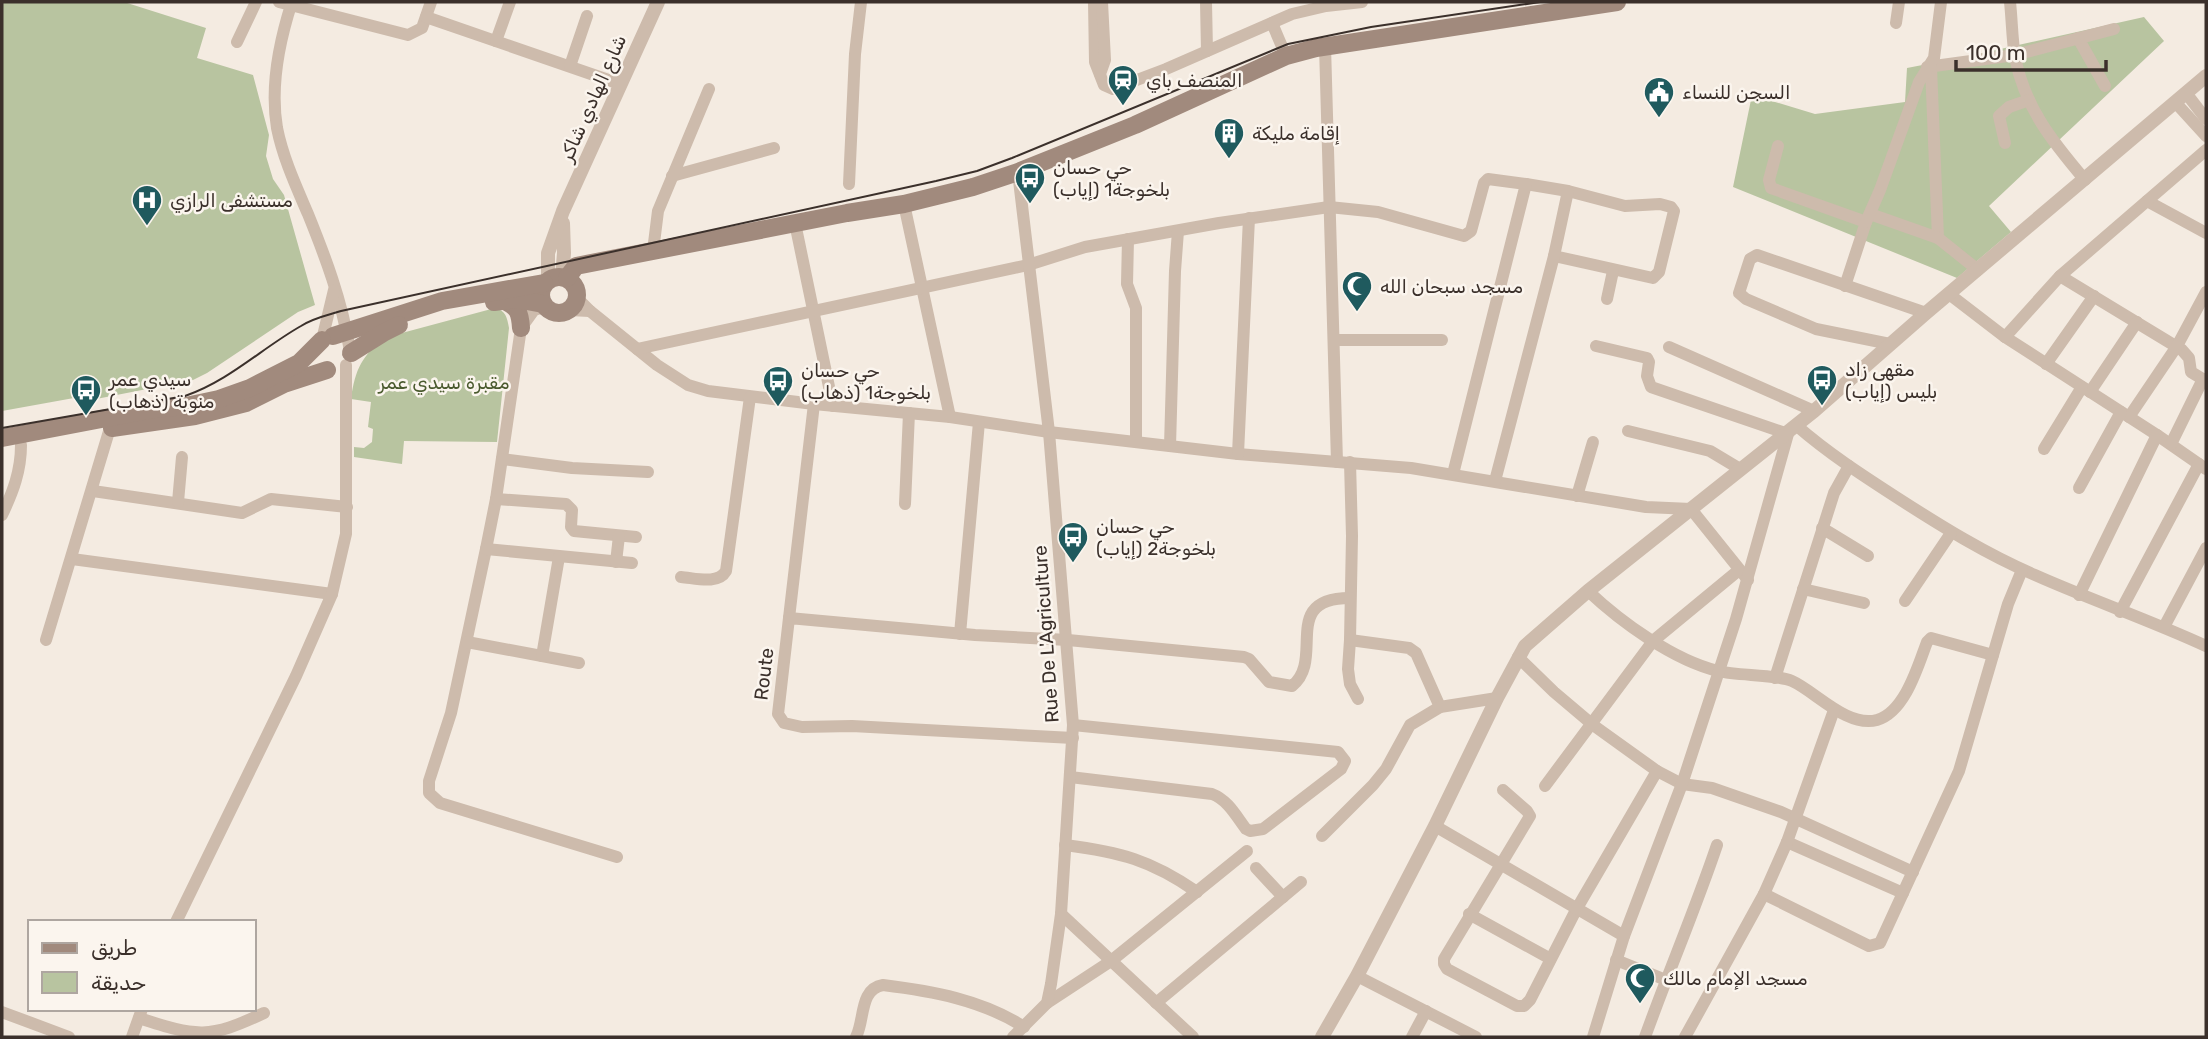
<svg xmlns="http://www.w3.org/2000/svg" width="2208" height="1039" font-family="Rubik,'Noto Sans Arabic',sans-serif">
<rect width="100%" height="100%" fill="#f4ebe1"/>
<g fill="#b8c4a0">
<path d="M2,2h122l82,26 -9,30 56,17 16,60 -3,21 7,23 11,16 31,110 -17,7 -91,61 -14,7 -107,21 -1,-5 -83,15z"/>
<path d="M2144,17l20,24 -175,165 22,26 -54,46 -224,-91 19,-92 63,19 90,-12 2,-34 62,-12z"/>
<path d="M495,308c11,3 12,9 14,20l-12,114 -93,-1 -2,23 -48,-7v-10l10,1 8,-6 1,-13 -5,-2 3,-25 -20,-3c4,-29 11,-45 36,-62z"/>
</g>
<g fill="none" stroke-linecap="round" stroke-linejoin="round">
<g stroke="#cdbbac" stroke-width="12">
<path d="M279,2l129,33 14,-7 9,-26"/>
<path d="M292,2c-13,40 -22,84 -15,126 6,30 19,58 31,86 17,42 34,87 41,132"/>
<path d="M1094,2l1,60 9,23 9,4 53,-20 126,-55 34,-8 36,-4"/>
<path d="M1206,2l1,49"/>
<path d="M2010,2c2,18 2,37 5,55 10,51 37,84 70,123"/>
<path d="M426,17l194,67"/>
<path d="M1272,23l14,33"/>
<path d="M1896,23l3,-21"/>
<path d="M2078,38l27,48"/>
<path d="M496,41l14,-39"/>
<path d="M237,42l19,-40"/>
<path d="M1325,46l12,416"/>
<path d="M570,66l17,-50"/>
<path d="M1927,67l88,-12 99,-26"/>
<path d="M1931,67l7,171"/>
<path d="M1100,74l5,-14 -3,-58"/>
<path d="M2186,93l20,26"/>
<path d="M2175,102l31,34"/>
<path d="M2005,143l-6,-27 10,-9 20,-7"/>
<path d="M1778,146l-9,34 2,8 95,34 -21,64"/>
<path d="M672,176l102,-28"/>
<path d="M849,184l6,-130 6,-52"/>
<path d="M1526,184l42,7 57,15 35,-2 11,3 3,4 -15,61 -6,6 -99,-22"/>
<path d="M2147,201l59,32"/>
<path d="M904,204l46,213"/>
<path d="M1870,214l68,24 40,32"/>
<path d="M1866,222l14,-32 39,-108 15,-24 7,-56"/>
<path d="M795,223l38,183"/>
<path d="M1128,239l-1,45 9,24v133"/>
<path d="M653,251l5,-40 51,-122"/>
<path d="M2060,276l122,74 7,8 2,14 15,9"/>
<path d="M1949,294l56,43 152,98 49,34"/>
<path d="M577,298l13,13 67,54 31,20 20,6 106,13 136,13 99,15 189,22 173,14 235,39 45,2 57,71"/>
<path d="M1607,299l6,-28"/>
<path d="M544,307l-10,3 -13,18 -25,171 -10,50 -35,164 -22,68v12l11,10 177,54"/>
<path d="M569,310l21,1"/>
<path d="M2005,337l55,-61 146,-126"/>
<path d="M322,340l12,-50"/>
<path d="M1334,340h108"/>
<path d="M1890,344l-74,-15 -70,-30 -7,-6 11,-34 7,-4 169,58"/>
<path d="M1669,347l145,64"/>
<path d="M637,349l391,-84 57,-18 134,-24 110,-16 49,5 86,24 7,-5 13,-48 4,-4 38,5 -73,290"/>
<path d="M2046,364l48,-68"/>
<path d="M2090,392l47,-70"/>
<path d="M2129,417l48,-71 29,-54"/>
<path d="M1797,426c31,27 65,49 99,71 45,29 90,57 139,78 56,25 115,45 171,71"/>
<path d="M1628,431l82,20 30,18"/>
<path d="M2171,444l32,-65"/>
<path d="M1170,446l5,-175 3,-40"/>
<path d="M2044,449l38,-62"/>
<path d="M1238,454l11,-236"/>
<path d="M502,459l70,9 76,4"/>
<path d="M1350,462l2,74 -2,104 -2,29 2,15 8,15"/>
<path d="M1495,481l59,-225 14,-65"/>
<path d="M2079,488l42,-76"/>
<path d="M93,491l149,22 29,-14 76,8"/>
<path d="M1577,496l16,-54"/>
<path d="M496,499l70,5 6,6 -1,17 3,4 62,6"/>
<path d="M178,502l4,-45"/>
<path d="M905,504l4,-91"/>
<path d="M2,515c11,-23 19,-44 19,-70"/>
<path d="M1822,528l46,28"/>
<path d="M486,549l146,14"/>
<path d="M72,559l260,35"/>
<path d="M616,562l3,-26"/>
<path d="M681,577c14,1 37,8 45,-6l24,-174"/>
<path d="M1803,589l61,14"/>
<path d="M1588,591c33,31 85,69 130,80 20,5 57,3 74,10 23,10 55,47 85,39 28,-8 41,-54 50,-78l4,-4 62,17"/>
<path d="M2079,595l78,-160"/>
<path d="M1905,601l46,-68"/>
<path d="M2120,612l79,-148"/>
<path d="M789,618l25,-214"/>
<path d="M2164,627l42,-79"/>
<path d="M960,634l19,-212"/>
<path d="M46,640l64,-212v-9"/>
<path d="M1350,640l59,8 7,5 24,54"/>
<path d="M467,642l112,21"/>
<path d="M542,656l17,-99"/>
<path d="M1518,657l36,35 39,33 64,46 25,13 30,4 69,24 132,60"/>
<path d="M1775,678l59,-185 15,-27"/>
<path d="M1073,738l-221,-12 -50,1 -18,-4 -6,-9 11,-96 186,17 93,5 176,17 5,2 20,23 23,4c34,-27 -13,-88 58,-88"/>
<path d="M1070,777l142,17c16,6 24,22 34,35l4,2 13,-2 78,-60 4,-8 -7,-9 -265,-27"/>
<path d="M1545,786l108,-145 86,-71"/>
<path d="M1503,790l24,21 3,5 -86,143v5l3,5 70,37h7l6,-6 46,-90 81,-139"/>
<path d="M1435,826l189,110"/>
<path d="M1322,836l51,-51 13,-16 24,-44 30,-18 57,-9"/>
<path d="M1787,842l116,51"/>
<path d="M1065,845c55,7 86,15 132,47"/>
<path d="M1256,868l27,29"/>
<path d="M1764,894l105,52 11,-3 79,-172 49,-167 14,-34"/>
<path d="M1061,914l132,123"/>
<path d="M1469,914l80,44"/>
<path d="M176,922l120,-246 36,-82 14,-60v-169"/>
<path d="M1616,960l50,20"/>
<path d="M1357,976l119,61"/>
<path d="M1047,1003l64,-42 136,-110"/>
<path d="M1156,1003l145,-121"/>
<path d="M2,1012l67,25"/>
<path d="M139,1018c58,19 70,21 125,-5"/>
<path d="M132,1037l10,-28"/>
<path d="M856,1037c9,-17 3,-48 27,-52 49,6 99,15 141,42"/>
<path d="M1013,1037l34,-34 4,-19 10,-70 12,-189 -24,-293 -31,-260"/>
<path d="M1412,1037l14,-26"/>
<path d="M1593,1037l31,-101 58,-152 54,-165 52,-185 -137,-47 -4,-11 2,-14 -2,-4 -51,-12"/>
<path d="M1645,1037c23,-64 50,-127 72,-192"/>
<path d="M1685,1037l79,-143 23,-52 47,-132"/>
</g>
<g stroke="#cdbbac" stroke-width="14">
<path d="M562,277l2,-24 -1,-30"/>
<path d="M548,279v-26l15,-42 95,-209"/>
<path d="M1322,1037l35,-61 78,-150 62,-128 28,-52 63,-55 226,-180 112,-98 280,-237"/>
</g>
<g stroke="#a18a7d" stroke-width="18">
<circle cx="559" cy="295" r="18"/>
<path d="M567,278l9,-12 271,-53 57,-9 69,-17 45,-15 117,-47 151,-69 30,-8 301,-46"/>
<path d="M503,300c15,7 17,12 18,28"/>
<path d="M494,302l22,-3 27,5"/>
<path d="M333,336l109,-35 102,-18"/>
<path d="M351,353l32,-20 16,-8"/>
<path d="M112,428l83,-12 51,-13 38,-19 43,-14"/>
<path d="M2,438l152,-29 32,-3 33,-7 31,-11 49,-25 23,-23"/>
</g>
<path stroke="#3b302b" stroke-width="2" d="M2,428l183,-32c44,-15 77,-48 116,-70 12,-8 27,-11 40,-15l595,-130 41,-10 35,-13 276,-114 83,-17 169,-25"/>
</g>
<defs>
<g id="station-pin" transform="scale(1.575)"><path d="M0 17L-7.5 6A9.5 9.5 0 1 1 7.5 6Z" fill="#1f5a5e" stroke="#fbf5ee"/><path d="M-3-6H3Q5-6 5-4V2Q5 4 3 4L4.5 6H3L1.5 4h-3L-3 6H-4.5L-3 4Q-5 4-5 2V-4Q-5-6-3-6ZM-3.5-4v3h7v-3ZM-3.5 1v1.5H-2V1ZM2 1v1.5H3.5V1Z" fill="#fff"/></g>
<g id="civic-pin" transform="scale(1.575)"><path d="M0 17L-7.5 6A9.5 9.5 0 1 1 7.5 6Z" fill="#1f5a5e" stroke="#fbf5ee"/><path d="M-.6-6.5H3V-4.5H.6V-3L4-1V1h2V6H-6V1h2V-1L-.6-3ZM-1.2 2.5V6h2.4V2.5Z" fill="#fff"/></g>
<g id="building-pin" transform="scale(1.575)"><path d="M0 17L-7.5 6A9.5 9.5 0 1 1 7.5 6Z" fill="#1f5a5e" stroke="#fbf5ee"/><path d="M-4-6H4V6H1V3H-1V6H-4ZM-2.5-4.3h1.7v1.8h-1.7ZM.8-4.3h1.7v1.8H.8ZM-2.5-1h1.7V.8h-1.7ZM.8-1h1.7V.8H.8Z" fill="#fff"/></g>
<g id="bus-pin" transform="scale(1.575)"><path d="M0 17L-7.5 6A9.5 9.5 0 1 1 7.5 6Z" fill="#1f5a5e" stroke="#fbf5ee"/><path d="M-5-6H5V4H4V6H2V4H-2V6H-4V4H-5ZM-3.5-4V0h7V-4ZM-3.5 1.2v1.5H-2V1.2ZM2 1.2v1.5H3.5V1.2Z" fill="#fff"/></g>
<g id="hospital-pin" transform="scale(1.575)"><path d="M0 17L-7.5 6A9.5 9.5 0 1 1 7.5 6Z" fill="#1f5a5e" stroke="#fbf5ee"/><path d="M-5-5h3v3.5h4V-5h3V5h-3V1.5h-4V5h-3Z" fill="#fff"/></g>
<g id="mosque-pin" transform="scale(1.575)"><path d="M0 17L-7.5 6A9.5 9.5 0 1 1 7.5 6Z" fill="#1f5a5e" stroke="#fbf5ee"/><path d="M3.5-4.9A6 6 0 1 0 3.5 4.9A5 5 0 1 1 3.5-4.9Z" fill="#fff"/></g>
</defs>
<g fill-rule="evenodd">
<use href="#station-pin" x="1123" y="80"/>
<use href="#civic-pin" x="1659" y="92"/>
<use href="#building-pin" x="1229" y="133"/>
<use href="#bus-pin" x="1030" y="178"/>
<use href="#hospital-pin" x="147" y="200"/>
<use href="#mosque-pin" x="1357" y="286"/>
<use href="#bus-pin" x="1822" y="380"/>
<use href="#bus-pin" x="778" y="381"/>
<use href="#bus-pin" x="86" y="390"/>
<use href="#bus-pin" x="1073" y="537"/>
<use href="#mosque-pin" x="1640" y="978"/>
</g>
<g text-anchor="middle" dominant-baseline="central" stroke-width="5" stroke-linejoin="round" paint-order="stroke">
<g font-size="19" fill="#3b302b" stroke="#fbf5ee" text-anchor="start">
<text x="1146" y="80">المنصف باي</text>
<text x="1682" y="92">السجن للنساء</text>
<text x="1252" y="133">إقامة مليكة</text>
<text x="1053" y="167">حي حسان<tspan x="1053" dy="22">بلخوجة1 (إياب)</tspan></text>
<text x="170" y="200">مستشفى الرازي</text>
<text x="1380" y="286">مسجد سبحان الله</text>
<text x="1845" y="369">مقهى زاد<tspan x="1845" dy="22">بليس (إياب)</tspan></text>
<text x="801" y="370">حي حسان<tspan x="801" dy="22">بلخوجة1 (ذهاب)</tspan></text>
<text x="109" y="379">سيدي عمر<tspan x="109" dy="22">منوبة (ذهاب)</tspan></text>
<text x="1096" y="526">حي حسان<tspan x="1096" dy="22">بلخوجة2 (إياب)</tspan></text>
<text x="1663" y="978">مسجد الإمام مالك</text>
</g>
<g font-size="19" fill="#3b302b" stroke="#fbf5ee">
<text transform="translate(593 98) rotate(-66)">شارع الهادي شاكر</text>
<text transform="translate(1046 634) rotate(-94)">Rue De L'Agriculture</text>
<text transform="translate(764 674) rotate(-83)">Route</text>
</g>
<g font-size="19" fill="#4a5a2e" stroke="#fbf5ee">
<text x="444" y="382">مقبرة سيدي عمر</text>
</g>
</g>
<rect width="2208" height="1039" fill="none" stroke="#3b302b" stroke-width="7"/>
<rect x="28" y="920" width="228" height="91" fill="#fbf5ee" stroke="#aea6a0" stroke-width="2"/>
<rect x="42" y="943" width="35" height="10" fill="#a18a7d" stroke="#aea6a0" stroke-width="2"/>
<text x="91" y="955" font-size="21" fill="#3b302b">طريق</text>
<rect x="42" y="972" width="35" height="21" fill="#b8c4a0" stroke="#aea6a0" stroke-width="2"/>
<text x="91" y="990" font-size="21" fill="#3b302b">حديقة</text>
<path d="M1956 60v10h150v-10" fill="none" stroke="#3b302b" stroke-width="3.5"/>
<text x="1966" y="60" font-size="21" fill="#3b302b" stroke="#fbf5ee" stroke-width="5" paint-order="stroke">100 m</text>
</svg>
